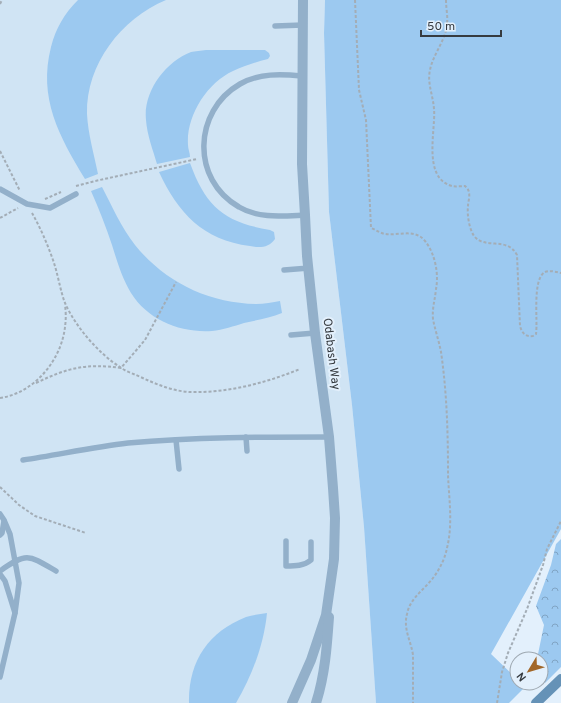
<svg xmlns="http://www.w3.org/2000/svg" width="561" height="703" font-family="Overpass,sans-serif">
<defs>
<pattern id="forest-crowns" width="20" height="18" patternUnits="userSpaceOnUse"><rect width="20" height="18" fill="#9cc9f0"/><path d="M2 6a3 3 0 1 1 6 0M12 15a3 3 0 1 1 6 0" fill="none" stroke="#80a4c4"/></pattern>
</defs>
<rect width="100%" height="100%" fill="#e3f0fc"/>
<path fill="#d0e4f4" d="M0,0h325l-1,33 5,179 23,193 12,122 12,176h-376z"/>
<g fill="#9cc9f0">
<path d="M78,0h88c-45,19 -80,64 -79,114 1,20 7,40 11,60l-13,5c-26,-43 -47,-81 -34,-132 5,-19 13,-33 27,-47z"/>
<path d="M325,0h236v529l-70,125 26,25v4h4l4,4 -16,16h-133l-12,-176 -12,-122 -23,-193 -5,-179z"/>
<path d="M206,50h59l4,3 1,3 -2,3c-12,3 -24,7 -35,12 -26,12 -47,45 -45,74 0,4 2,8 2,12l-33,7c-4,-14 -10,-29 -11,-44 -3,-28 19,-58 45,-68 4,-1 10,-1 15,-2z"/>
<path d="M190,163c16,44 34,59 80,67l4,2 1,7c-6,9 -16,9 -25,7 -47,-6 -72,-33 -91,-74z"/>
<path d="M102,187c10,19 19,40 33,58 30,37 73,58 121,59 8,0 17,-2 24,-3l2,12c-12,5 -25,7 -38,10 -10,3 -21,7 -32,8 -32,2 -64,-11 -81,-38 -9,-15 -14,-32 -19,-48 -6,-18 -13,-36 -21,-54z"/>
<path d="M267,613c-3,31 -15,63 -31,90h-47c-1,-41 19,-71 57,-86 7,-2 14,-3 21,-4z"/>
</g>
<path fill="url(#forest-crowns)" d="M561,539v128l-16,16 -4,-7v-17h-4l7,-34 -8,-19 15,-41 5,-21z"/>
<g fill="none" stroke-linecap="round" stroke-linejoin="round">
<g stroke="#a3adb6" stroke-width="2" stroke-dasharray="3 2" stroke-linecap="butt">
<path d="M355,0l4,90 7,30 5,108c5,2 9,5 14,6 13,2 30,-6 40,7 10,12 14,33 11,48 -1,11 -4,19 -3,30 2,11 6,22 8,33 6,41 7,82 7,123 1,24 5,49 -1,73 -2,10 -7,21 -14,30 -9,12 -23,20 -26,36 -4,15 4,27 6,41v48"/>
<path d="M446,0c0,8 2,17 1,24 -1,16 -14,30 -17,46 -3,13 3,25 4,39 2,21 -12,69 18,77 4,1 9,0 13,0 2,2 4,4 4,7 1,4 -1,9 -1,13 -1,9 1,22 6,30 11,14 33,0 43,19l3,71c2,7 5,11 13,10l3,-2c2,-14 -4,-55 9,-62 5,-2 11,0 16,1"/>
<path d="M0,4l2,-4"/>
<path d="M0,151l20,40"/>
<path d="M76,186l19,-5 102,-22"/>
<path d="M45,199l16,-7"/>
<path d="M32,213c8,14 15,30 21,47 5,14 7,30 12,43 10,23 34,51 55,64 5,4 11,6 16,8 20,9 39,18 61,17 35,0 71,-10 103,-23"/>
<path d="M0,218l18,-10"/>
<path d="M36,383c31,-15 50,-20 85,-15l24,-28 31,-58"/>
<path d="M0,398c34,-5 61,-37 65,-71 1,-7 1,-15 0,-22"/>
<path d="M0,487l19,18 16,11 51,17"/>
<path d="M497,703l5,-31 6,-19 19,-44 16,-44 4,-16 14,-28"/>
</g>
<g stroke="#93b0ca" stroke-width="5.5">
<path d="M275,26l28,-1"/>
<path d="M302,76c-21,-2 -43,-3 -62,8 -47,27 -49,96 -1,123 20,12 44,9 66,8"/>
<path d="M0,189l27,15 23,4 26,-14"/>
<path d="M284,270l25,-2"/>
<path d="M291,335l24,-2"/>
<path d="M246,437l1,14"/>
<path d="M176,440l3,29"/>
<path d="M23,460c34,-5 70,-13 105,-17 67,-6 134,-6 201,-6"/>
<path d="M0,514l4,6 6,14 9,49 -4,30 -10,-32 -5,-7"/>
<path d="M0,535l2,-2 2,-12"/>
<path d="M286,541v25c9,0 18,0 25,-6v-18"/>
<path d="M0,571c27,-19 29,-16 56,0"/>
<path d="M0,677l15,-64"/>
</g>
<g stroke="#93b0ca" stroke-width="10">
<path d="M292,703l19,-43 15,-45 8,-56 1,-41 -2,-30 -4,-51 -14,-104 -8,-77 -2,-41 -3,-51 1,-164"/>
<path d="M316,703c9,-28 11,-57 13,-86"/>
</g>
<path stroke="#6592b7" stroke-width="10" d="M536,703l25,-24"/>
</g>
<g text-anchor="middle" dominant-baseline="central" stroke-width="4" stroke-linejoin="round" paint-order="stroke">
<g font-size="12" fill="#363b40" stroke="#e3f0fc">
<text transform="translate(331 354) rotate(83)">Odabash Way</text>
</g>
</g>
<g transform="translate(529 671) rotate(232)"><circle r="19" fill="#e3f0fc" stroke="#9ea8b1"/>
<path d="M0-3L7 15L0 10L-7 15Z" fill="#a26729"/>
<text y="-6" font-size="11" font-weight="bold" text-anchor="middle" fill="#363b40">N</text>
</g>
<path d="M421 30v6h80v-6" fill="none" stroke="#363b40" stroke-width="2"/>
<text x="427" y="30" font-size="12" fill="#363b40" stroke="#e3f0fc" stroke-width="3" paint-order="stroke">50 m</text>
</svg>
